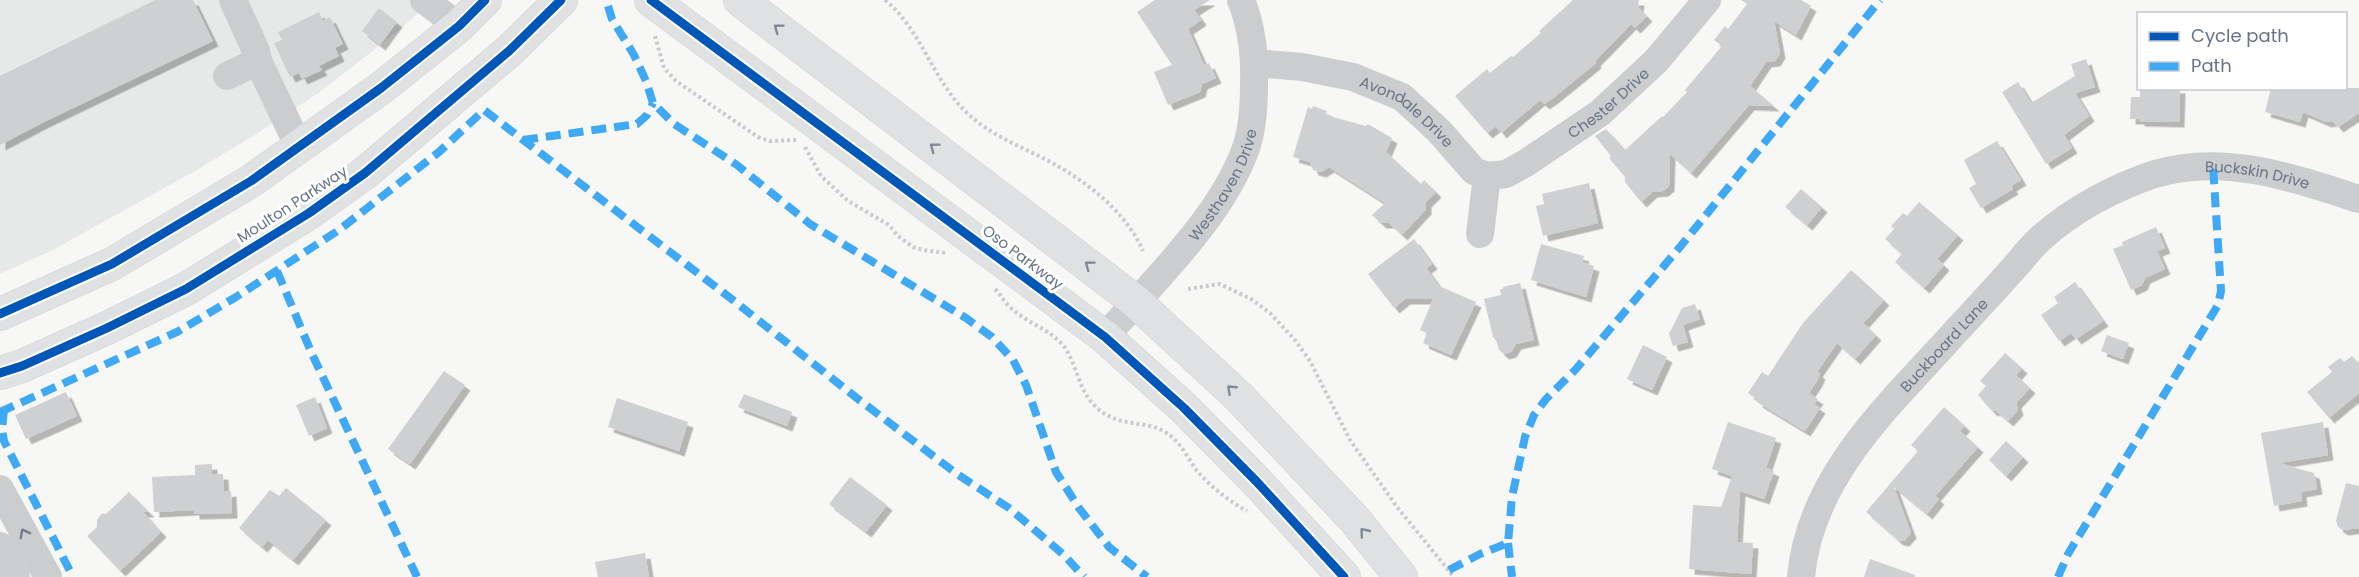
<svg xmlns="http://www.w3.org/2000/svg" width="2359" height="577" font-family="Poppins,sans-serif">
<defs>
<filter id="shadow"><feDropShadow dx="5.5" dy="5.5" stdDeviation="0" flood-color="#0004"/></filter>
</defs>
<rect width="100%" height="100%" fill="#f7f7f6"/>
<path fill="#e7e8e8" d="M0,0h433l-35,31 -78,61 -67,44 -58,35 -142,79 -53,24z"/>
<g fill="#cfd0d1" filter="url(#shadow)">
<path d="M155,0h38l20,41 -169,81 -44,23v-69z"/>
<path d="M1155,0h55l-16,10 7,10 -13,9 16,36 5,-2 7,15 -14,6 -2,8 -32,13 -14,-33 18,-7 -35,-53z"/>
<path d="M1573,0h66l-1,7 9,9 -12,12 -4,-4 -36,37 1,2 -43,35 -9,6 -4,-4 -39,33 -5,-7 -9,7 -32,-37 32,-27 3,4 21,-17 2,1 28,-24 -2,-2z"/>
<path d="M1741,0h60l10,6 -15,29 -22,-14 6,32 -5,8 -9,1 -16,24 24,20 -25,-1 -58,68 -21,-19 -1,32 -6,5 -11,1 -11,10 -16,-20v-5l-16,-19 2,-2 -16,-20 11,-7 19,21 37,-34 1,1 24,-25 -2,-2 37,-44 -8,-6 11,-14 3,3 19,-25z"/>
<path d="M379,8l18,14 -17,23 -18,-14z"/>
<path d="M319,12l4,9 7,-4 13,27 -8,4 4,8 -20,10 3,4 -20,9 -3,-6 -9,4 -16,-34 8,-3 -4,-8z"/>
<path d="M2086,59l9,28 -20,6 14,23 -25,19 8,13 -26,16 -44,-72 16,-10 13,21 44,-27 -4,-12z"/>
<path d="M2140,88h40l-1,34 -40,-1v-2h-9l1,-22h9z"/>
<path d="M2271,88h88v25l-21,14 -5,-6 -7,1 -23,-10 -3,10 -24,-7 -11,-3z"/>
<path d="M1313,106l14,5 -1,3 3,2 37,10 2,-2 24,14 -6,14 35,32 3,-4 12,12 -10,10v7l-24,26 -13,-12h-8l-9,-8 13,-12 -56,-36 -8,5 -8,-2 -3,-8 -17,-5 15,-50 4,2z"/>
<path d="M1997,141l24,39 -10,6 2,3 -32,19 -12,-20 7,-4 -12,-24z"/>
<path d="M1589,183l9,40 -55,13 -7,-30 8,-2 -2,-10z"/>
<path d="M1801,189l21,18 -15,18 -22,-18z"/>
<path d="M1919,202l39,33 -21,24 7,6 -20,23 -29,-26 7,-8 -17,-15 9,-10 -3,-3 12,-13 4,3z"/>
<path d="M2156,227l9,21 -8,3 8,18 -20,9 -3,7 -11,5 -18,-41 10,-4 -1,-3z"/>
<path d="M1414,239l18,25 -6,4 13,18 37,16 -25,53 -28,-12 4,-10 -7,-3 13,-31h-28l-11,9 -26,-34z"/>
<path d="M1541,244l43,12 -2,6 12,4 -8,31 -55,-17z"/>
<path d="M1851,270l33,30 -21,23 13,12 -21,24 -18,-16 -20,29 3,2 -3,7 -8,12 9,6 -4,5 6,4 -15,23 -48,-29 1,-2 -10,-7 14,-21 6,4 35,-53z"/>
<path d="M2075,282l28,39 -27,18 -5,-6 -12,8 -18,-26 17,-12 -4,-6z"/>
<path d="M1520,283l14,57 -18,4 -5,8 -7,2 -5,-4 -3,-10 -3,-3 -9,-38 17,-4 -1,-6h3v-2z"/>
<path d="M1695,304l5,15 -17,6 5,17 -15,4 -4,-12 13,-26z"/>
<path d="M2107,335l22,8 -6,16 -22,-8z"/>
<path d="M1643,345l24,12 -15,33 -25,-11z"/>
<path d="M2005,353l17,15 -6,7 14,13 -14,15 2,7 -10,11 -13,-11 -3,1 -14,-16 8,-9 -6,-5z"/>
<path d="M2352,356l7,7v30l-30,25 -22,-26 25,-20 -4,-5 12,-9 4,4z"/>
<path d="M444,371l21,14 -55,79 -22,-15z"/>
<path d="M66,392l11,24 -51,23 -11,-24z"/>
<path d="M744,394l48,18 -5,14 -49,-19z"/>
<path d="M315,397l12,31 -18,8 -13,-31z"/>
<path d="M617,398l71,24 -9,29 -71,-24z"/>
<path d="M1944,407l21,19 -5,5 18,16 -43,49 4,3 -12,15 -33,-27 17,46 -7,8 -6,-1 -32,-28 52,-61 -7,-6z"/>
<path d="M1728,422l48,16 -10,30 8,3 -10,28 -24,-8 -3,51 16,1 -2,31 -62,-5 4,-64 28,2 11,-31 -20,-7z"/>
<path d="M2323,422l5,33 -49,8 35,10 3,16 -16,3 1,9 -28,5 -13,-73z"/>
<path d="M2006,441l17,16 -17,19 -17,-16z"/>
<path d="M212,464v10h11l1,18 7,-1 1,22 -38,1v-4l-40,2 -2,-35 43,-2v-10z"/>
<path d="M850,477l37,28 -21,27 -37,-28z"/>
<path d="M2346,483l13,3v42l-16,2 -5,-3 -2,-6z"/>
<path d="M286,488l40,32 -33,40 -25,-20 -6,7 -23,-19 31,-38 9,6z"/>
<path d="M129,492l20,20h-6l18,20 -41,39 -33,-35 10,-9v-7l5,-7 4,1z"/>
<path d="M645,553l4,24h-51l-3,-15z"/>
<path d="M1870,559l45,16v2h-51z"/>
</g>
<g fill="none" stroke-linecap="round" stroke-linejoin="round">
<g stroke="#d3d3d4" stroke-width="34">
<g id="major">
<path d="M651,0l454,337 79,71 73,74 87,95"/>
<path d="M740,0l395,301 103,95 117,124 46,57"/>
<path d="M0,314l112,-50 139,-83 130,-93 78,-62 26,-26"/>
<path d="M0,373l22,-7 85,-38 79,-39 123,-76 56,-40 144,-122 52,-51"/>
</g>
</g>
<g stroke="#cacbcc" stroke-width="4" stroke-dasharray="3 3" stroke-linecap="butt">
<path d="M885,0c35,28 47,78 80,111 26,26 61,37 91,54 35,20 71,49 87,86"/>
<path d="M655,36l9,32 12,13 82,56 12,4 27,-1"/>
<path d="M805,147l16,29 27,25 41,24 9,11 15,11 10,3 23,3"/>
<path d="M995,289c6,6 9,13 15,18 16,16 41,22 55,41 12,18 14,42 29,57 26,27 56,11 79,33 10,9 16,22 24,33 14,16 32,30 50,40"/>
<path d="M1188,289l32,-5 31,15 19,14 25,27 15,21 40,79 47,67 57,70"/>
</g>
<g stroke="#cccdcf" stroke-width="28">
<path d="M233,0l23,51 2,10 41,86"/>
<path d="M424,0l35,26"/>
<path id="s1" d="M1255,63l47,4 51,10 49,20 37,34 35,40 13,5 -7,58"/>
<path d="M227,76l31,-15"/>
<path id="s2" d="M1487,176l19,-2 20,-11 74,-50 56,-52 51,-61"/>
<path id="s3" d="M1105,337c48,-56 116,-119 141,-189 7,-21 8,-42 8,-63 1,-29 -2,-58 -13,-85"/>
<path d="M0,489l48,88"/>
<path d="M0,546l16,31"/>
<path id="s4" d="M1801,577c9,-103 92,-175 157,-248 19,-20 37,-40 55,-60 9,-10 18,-22 28,-31 31,-28 74,-51 114,-64 69,-21 138,4 204,25"/>
</g>
<use href="#major" stroke="#e0e1e2" stroke-width="33"/>
<g stroke="#3fa9f5" stroke-width="8" stroke-dasharray="15 8" stroke-linecap="butt">
<path d="M608,6l4,13 22,36 12,26 7,22 21,21 63,41 73,59 156,94 26,19 21,23 13,25 30,87 23,36 30,39 38,30"/>
<path d="M523,140l114,-16 10,-9 6,-12"/>
<path d="M277,271l35,83 105,223"/>
<path d="M4,410l-2,19 2,12 69,136"/>
<path d="M0,412l177,-80 59,-35 103,-67 100,-78 45,-42 245,187 129,102 99,75 52,34 55,47 20,22"/>
<path d="M1508,543l4,34"/>
<path d="M1449,570l31,-16 28,-11 4,-46 13,-60 9,-22 12,-16 30,-30 104,-122 200,-247"/>
<path d="M2058,577l10,-23 150,-249 3,-14 -8,-125"/>
</g>
<g stroke="#fff" stroke-width="13">
<g id="cycleway">
<path d="M651,0l454,337 79,71 73,74 87,95"/>
<path d="M0,314l112,-50 139,-83 130,-93 78,-62 26,-26"/>
<path d="M0,373l22,-7 85,-38 79,-39 123,-76 56,-40 144,-122 52,-51"/>
</g>
</g>
<use href="#cycleway" stroke="#0057b8" stroke-width="9"/>
</g>
<defs><path id="oneway-chevron" d="M-2-3.5L2.5 0L-2 3.5" fill="none" stroke-width="1.6" stroke-linecap="round" stroke-linejoin="round" transform="scale(1.5)"/></defs>
<g stroke="#808998">
<use href="#oneway-chevron" transform="translate(778 28) rotate(-143)"/>
<use href="#oneway-chevron" transform="translate(934 147) rotate(-143)"/>
<use href="#oneway-chevron" transform="translate(1089 265) rotate(-143)"/>
<use href="#oneway-chevron" transform="translate(1231 389) rotate(-137)"/>
<use href="#oneway-chevron" transform="translate(1364 532) rotate(-129)"/>
</g>
<use stroke="#727c8c" href="#oneway-chevron" transform="translate(24 533) rotate(-118)"/>
<g text-anchor="middle" dominant-baseline="central" stroke-width="6" stroke-linejoin="round" paint-order="stroke">
<g font-size="15" fill="#687385" stroke="#fff">
<text stroke="none"><textPath href="#s2" startOffset="144">Chester Drive</textPath></text>
<text stroke="none"><textPath href="#s1" startOffset="164">Avondale Drive</textPath></text>
<text stroke="none"><textPath href="#s4" startOffset="658">Buckskin Drive</textPath></text>
<text stroke="none"><textPath href="#s3" startOffset="194">Westhaven Drive</textPath></text>
<text transform="translate(292 204) rotate(-33)">Moulton Parkway</text>
<text transform="translate(1023 257) rotate(37)">Oso Parkway</text>
<text stroke="none"><textPath href="#s4" startOffset="278">Buckboard Lane</textPath></text>
</g>
</g>
<rect x="2137" y="12" width="210" height="78" fill="#ffffff" stroke="#c3c7ce" stroke-width="1.5"/>
<rect x="2149" y="32" width="30" height="9" fill="#0057b8" stroke="#c3c7ce" stroke-width="1.5"/>
<text x="2191" y="42" font-size="18" fill="#687385">Cycle path</text>
<rect x="2149" y="62" width="30" height="9" fill="#3fa9f5" stroke="#c3c7ce" stroke-width="1.5"/>
<text x="2191" y="72" font-size="18" fill="#687385">Path</text>
</svg>
